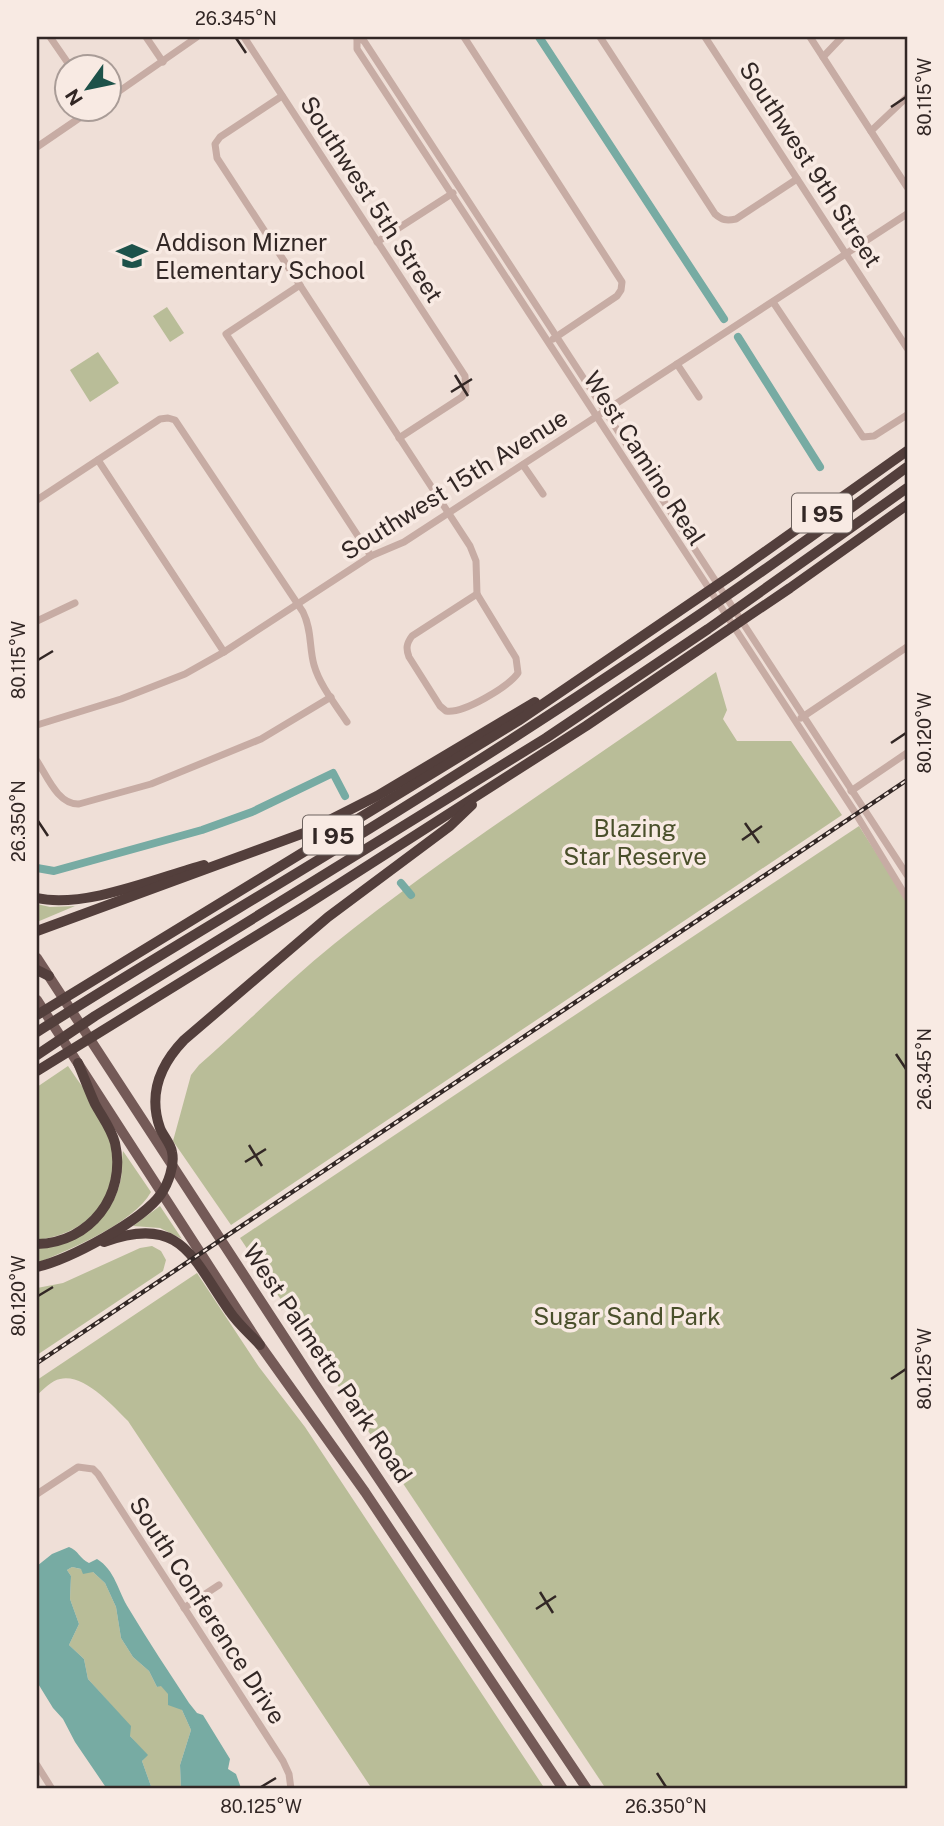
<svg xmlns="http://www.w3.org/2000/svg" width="944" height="1826" font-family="'Public Sans',sans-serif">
<rect width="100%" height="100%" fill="#efdfd7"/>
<g fill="#b9bd98">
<path d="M167,307l17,26 -14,9 -17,-26z"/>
<path d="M98,352l21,31 -29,19 -20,-32z"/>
<path d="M716,672l11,38 -4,9 14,22h54l51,74 -611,410 -58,-84 18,-66 8,-10c45,-39 88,-83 135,-121 122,-98 255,-180 382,-272z"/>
<path d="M859,826l48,75v888h-301l-366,-551z"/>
<path d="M37,904l13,3 25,-1 -38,16z"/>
<path d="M68,1066c16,24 40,52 44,81 9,53 -26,87 -75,93v-153z"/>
<path d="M123,1151l28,41c-17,31 -82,58 -114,71v-15c37,-16 72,-21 83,-65 3,-10 1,-22 3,-32z"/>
<path d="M160,1206l22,33 -22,-11 -27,-2z"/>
<path d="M152,1246l9,5 5,9 -3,11 -126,84v-67l26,-5 77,-35z"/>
<path d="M197,1273l62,94 46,60 240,362h-173l-244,-368c-15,-15 -44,-48 -68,-42 -8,1 -17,11 -23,16v-15z"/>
<path d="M72,1567l21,5 12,11 11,24 5,31 12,19 16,14 8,16 4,-2 21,25 9,20 -11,35 1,24h-29l-10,-28 5,-6 -17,-19v-10l-42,-47 -4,-20 -15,-14 10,-21 -9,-25 1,-23 -4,-6z"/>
</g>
<path fill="#77aba3" d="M69,1547c9,3 11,12 20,16l8,-4c18,11 21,32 32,50 19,32 40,63 60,94l8,10 6,2 27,44 -2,10 8,5 5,14 -2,1h-58l-1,-24 11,-35 -9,-20 -14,-5v-11l-7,-8 -4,1 -8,-16 -16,-14 -12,-19 -5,-31 -11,-24 -12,-11 -10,2 -2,-5 -9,-2 -5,3 4,6 -1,23 9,25 -10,21 15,14 4,20 43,47 -1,10 18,19 -6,6 10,28h-45l-32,-47 -12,-23 -10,-11 -16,-26v-116l15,-12z"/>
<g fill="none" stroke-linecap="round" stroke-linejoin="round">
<g stroke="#77aba3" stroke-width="8">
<path d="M539,37l185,282"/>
<path d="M738,337l82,130"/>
<path d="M37,868l17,3 148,-41 50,-18 81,-39 12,23"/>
<path d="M401,883l10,12"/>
</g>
<g stroke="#c7aca4" stroke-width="7">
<path d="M50,37l20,29"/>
<path d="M146,37l17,25"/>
<path d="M244,37l221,339 1,15 -4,6 -63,41"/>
<path d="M356,37l8,4 543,834"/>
<path d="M357,37v12l499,765 51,84"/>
<path d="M464,37l158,245 -1,8 -4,6 -64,43"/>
<path d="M600,37l115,177c7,6 11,7 21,5l61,-40"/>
<path d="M705,37l202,311"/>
<path d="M810,37l97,150"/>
<path d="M823,57l19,-20"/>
<path d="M282,96l-62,41 -5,7 2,14 253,388 6,15 1,33"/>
<path d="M108,99l89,-62"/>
<path d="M871,131l36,-34"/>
<path d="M37,147l57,-39"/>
<path d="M377,242l76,-49"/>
<path d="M300,285l-74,49 145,222"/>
<path d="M773,302l90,135 11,-1 33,-21"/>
<path d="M677,364l22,33"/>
<path d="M98,460l126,192"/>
<path d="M523,465l20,29"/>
<path d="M37,500l123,-81 8,-1 7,2 128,192c9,18 6,35 11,53 6,21 22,40 33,57"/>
<path d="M477,594l39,64 2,15c-10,14 -55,41 -72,38l-6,-5 -31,-49c-3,-8 -3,-13 3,-21z"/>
<path d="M37,621l38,-18"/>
<path d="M801,718l106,-71"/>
<path d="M37,725l84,-26 64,-25 39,-22 147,-96 33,-14 503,-328"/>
<path d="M37,761c10,15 21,44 42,43l72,-20 110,-45 70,-42"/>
<path d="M851,791l56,-38"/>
<path d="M37,1494l41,-27 15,2 5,5 185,287 6,13 2,15"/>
<path d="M184,1608l35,-23"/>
<path d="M37,1765l15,24"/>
</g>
<g stroke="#745a57" stroke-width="10">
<path d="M37,958l278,426 272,405"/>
<path d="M37,1000l223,345 105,147 198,297"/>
</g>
<g stroke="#533f3c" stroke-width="10">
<path d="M37,898c46,11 120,-20 167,-33"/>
<path d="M37,931l267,-98 73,-37 158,-94"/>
<path d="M37,970l12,6"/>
<path d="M37,1015l481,-294 217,-148 172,-122"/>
<path d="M37,1032c119,-76 241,-146 361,-221 174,-108 344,-222 509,-344"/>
<path d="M37,1055l58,-39 451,-278 162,-109 199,-141"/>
<path d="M37,1071l266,-164 283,-181 204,-138 117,-83"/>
<path d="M104,1242c78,-28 88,16 126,70 8,12 20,22 30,33"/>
<path d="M37,1244c53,-1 90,-49 78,-101 -4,-15 -13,-26 -20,-39 -6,-13 -11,-27 -17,-41"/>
<path d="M37,1267c33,-8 105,-46 124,-73 7,-10 14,-29 11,-42 -1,-8 -9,-16 -12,-24 -12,-34 0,-63 24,-88l144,-123 122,-91 22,-21"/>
</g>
<g stroke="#322725" stroke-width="4.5">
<path id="rail" d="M37,1363l870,-583"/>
</g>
<use href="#rail" stroke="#f8eae3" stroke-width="2" stroke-dasharray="5" stroke-linecap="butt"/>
</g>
<path fill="none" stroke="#322725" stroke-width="2.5" d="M236,38l10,15M891,107l15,-10M455,375l13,21M451,392l21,-13M38,660l15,-9M891,743l15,-10M38,821l10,15M745,823l14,20M742,840l20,-14M896,1054l10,15M249,1145l13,21M245,1162l21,-13M38,1296l15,-9M891,1379l15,-10M540,1592l13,21M536,1609l20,-13M657,1773l9,14M261,1787l15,-9"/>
<defs>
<g id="school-bare" transform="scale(2.415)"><path d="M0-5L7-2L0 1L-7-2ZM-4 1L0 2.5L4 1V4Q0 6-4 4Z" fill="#1d524a" stroke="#f8eae3" stroke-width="2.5" paint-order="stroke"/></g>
</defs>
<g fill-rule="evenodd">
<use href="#school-bare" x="132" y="256"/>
</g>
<g text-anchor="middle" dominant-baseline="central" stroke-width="7" stroke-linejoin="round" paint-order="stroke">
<g fill="#f8eae3" stroke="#6d625e" stroke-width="2">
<rect x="792" y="493.5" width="60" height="39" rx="5"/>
<rect x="303" y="815.5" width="60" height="39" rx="5"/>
</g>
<g font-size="23" font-weight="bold" fill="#322725">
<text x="822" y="513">I 95</text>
<text x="333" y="835">I 95</text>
</g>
<g font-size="24" fill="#322725" stroke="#f8eae3">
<text transform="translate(811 164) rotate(57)">Southwest 9th Street</text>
<text transform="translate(372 199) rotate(57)">Southwest 5th Street</text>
<text transform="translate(645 458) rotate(57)">West Camino Real</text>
<text transform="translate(454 484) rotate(-32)">Southwest 15th Avenue</text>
<text transform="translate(328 1363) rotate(56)">West Palmetto Park Road</text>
<text transform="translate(208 1610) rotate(57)">South Conference Drive</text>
</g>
<g font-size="24" fill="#322725" stroke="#f8eae3" text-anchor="start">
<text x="155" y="242">Addison Mizner<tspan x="155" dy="28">Elementary School</tspan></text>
</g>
<g font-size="24" fill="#494f2a" stroke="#f8eae3">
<text x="635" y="828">Blazing<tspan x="635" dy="28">Star Reserve</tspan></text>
<text x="627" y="1316">Sugar Sand Park</text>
</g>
</g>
<rect width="944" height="1826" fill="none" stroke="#f8eae3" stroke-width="77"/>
<g transform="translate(88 88) rotate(237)"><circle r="33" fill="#f8eae3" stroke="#a99c97" stroke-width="2"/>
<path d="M0-5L12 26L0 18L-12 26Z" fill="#1d524a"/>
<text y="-10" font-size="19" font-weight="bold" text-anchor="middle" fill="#322725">N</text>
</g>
<rect x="38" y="38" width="868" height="1749" fill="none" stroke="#322725" stroke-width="2.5"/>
<g font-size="18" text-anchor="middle" fill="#322725">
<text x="236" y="25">26.345°N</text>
<text transform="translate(925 97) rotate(-90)" y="6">80.115°W</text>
<text transform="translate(19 660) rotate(-90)" y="6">80.115°W</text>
<text transform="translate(925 733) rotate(-90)" y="6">80.120°W</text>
<text transform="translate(19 821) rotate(-90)" y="6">26.350°N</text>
<text transform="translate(925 1069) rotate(-90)" y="6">26.345°N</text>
<text transform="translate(19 1296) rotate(-90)" y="6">80.120°W</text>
<text transform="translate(925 1369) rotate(-90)" y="6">80.125°W</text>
<text x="261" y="1813">80.125°W</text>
<text x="666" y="1813">26.350°N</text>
</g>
</svg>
